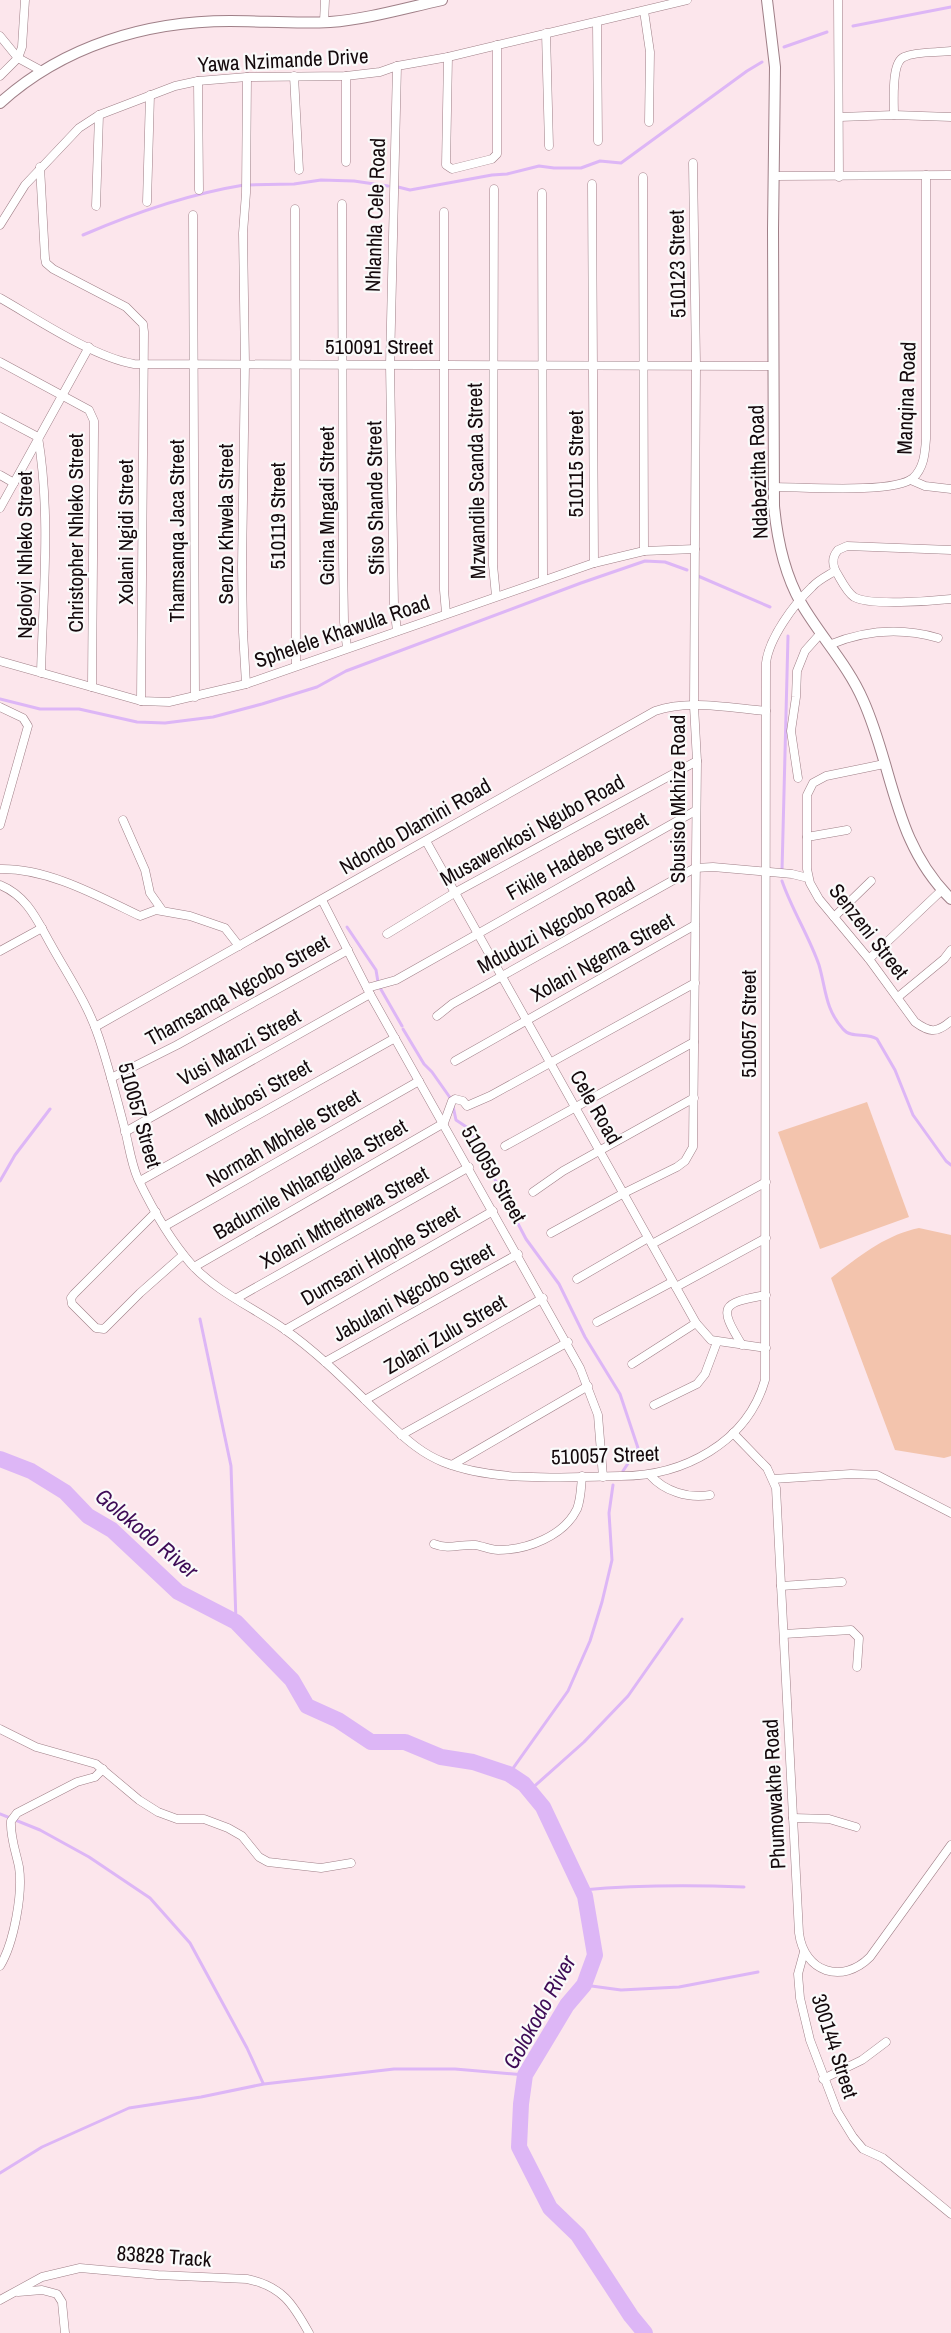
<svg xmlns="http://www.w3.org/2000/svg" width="951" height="2333" font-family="'Archivo Narrow',sans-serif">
<rect width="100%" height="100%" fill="#fce6ec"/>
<g fill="#f3c4ad">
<path d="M867,1102l42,115 -89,32 -42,-117z"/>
<path d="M919,1228l32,7v221l-7,2 -49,-8 -64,-172c27,-21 54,-43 88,-50z"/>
</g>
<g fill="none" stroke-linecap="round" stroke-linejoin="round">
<g stroke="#ddb6f6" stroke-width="3">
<path d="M853,26l98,-19"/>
<path d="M784,47l43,-15"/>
<path d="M248,185l46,-1 27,-4 33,1 34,5"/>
<path d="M398,187l12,3 82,-15 15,-1 32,-8 15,2h27l19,-7 21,2 126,-92 15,-9"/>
<path d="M83,235c51,-22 106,-41 161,-50"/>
<path d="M698,576l72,31"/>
<path d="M0,699l40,10h39l58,13 28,1 48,-6 49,-13 55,-17 29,-16 235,-88 64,-22 20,1 22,8"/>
<path d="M782,871l6,-235"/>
<path d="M782,881c10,29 27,55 37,84 7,24 6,44 24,64 8,10 24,3 34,10l18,31 18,45 33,46 5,4"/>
<path d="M347,927l29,43 2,12"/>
<path d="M379,986l23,40"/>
<path d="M403,1029l21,35 8,8 19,27"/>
<path d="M453,1106l3,14 12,8 58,111 33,45 26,53 35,57 18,54 -15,23"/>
<path d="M0,1181l15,-26 35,-46"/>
<path d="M200,1319l31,147 5,156"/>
<path d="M509,1774l59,-83 22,-50 12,-39 10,-42 -3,-47 4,-28"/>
<path d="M529,1791l55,-49 44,-46 54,-77"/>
<path d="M0,1814l40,16 49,27 61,41 40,45 57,105 16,35"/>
<path d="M583,1890c54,-5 107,-5 161,-3"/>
<path d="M584,1985l37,5 58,-3 79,-15"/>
<path d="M0,2173l42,-26 87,-39 72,-11 63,-13 130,-15h61l70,6"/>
</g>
<path stroke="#ddb6f6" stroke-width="16" d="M0,1459l31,12 34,21 23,24 24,14 66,62 58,30 56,58 15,26 31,14 33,22h34l36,15 32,5 36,12 15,10 19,23 42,89 10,59 -11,30 -17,20 -42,70 -4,29 -2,43 31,61 28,27 53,81 14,17"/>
<g stroke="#9f7f87" stroke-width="9">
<g id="street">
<path d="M838,0l1,177"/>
<path d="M644,11l6,41 -1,70"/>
<path d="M324,22l1,-22"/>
<path d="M597,23l1,118"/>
<path d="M546,33l3,113"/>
<path d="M0,36l18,22 24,13"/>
<path d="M448,57l-2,108 6,4 40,-10 5,-5v-109"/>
<path d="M397,66l-7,299 4,240 3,26"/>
<path d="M0,76l18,-18 4,-11 3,-47"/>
<path d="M294,76l5,94"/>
<path d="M346,76v86"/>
<path d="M198,81l1,109"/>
<path d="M894,115c0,-14 -3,-53 10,-58 13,-6 33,-4 47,-6"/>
<path d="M840,117l54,-2 57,2"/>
<path d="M40,167l5,91 1,5 7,6 73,38 17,17 1,8 -3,369"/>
<path d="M775,176l176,-1"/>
<path d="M643,177l1,374"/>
<path d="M592,184l2,379"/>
<path d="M494,189l-1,376 3,31"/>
<path d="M542,193l1,387"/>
<path d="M147,202l3,-107"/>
<path d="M342,204l1,353 1,65 3,26"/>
<path d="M96,206l3,-91"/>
<path d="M295,209l1,457"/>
<path d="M444,212v378l2,23"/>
<path d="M193,215l2,482"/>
<path d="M0,225l25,-40 54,-57 20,-13 76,-29 23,-5 49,-4 99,-1 34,-4 17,-6 51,-9 239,-57"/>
<path d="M0,298c37,21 93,59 134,66l640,2"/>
<path d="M0,362l89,48 5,11v10l-2,256"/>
<path d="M0,417l38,20c13,76 5,159 3,236"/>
<path d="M0,475l14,8"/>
<path d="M911,480l14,6 26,3"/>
<path d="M774,487c29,0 120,7 139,-9 11,-10 12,-25 13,-39v-264"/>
<path d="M0,508l89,-161"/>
<path d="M951,550l-104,-4 -9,4c-7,8 -6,16 0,25 4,7 9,17 16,22 15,9 78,4 97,2"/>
<path d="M829,645c36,-15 71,-18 109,-7"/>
<path d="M0,661l141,40 28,1 77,-18 348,-121 50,-12 51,-2"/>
<path d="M246,684l-3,-52 -1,-65 3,-203 -2,-131 3,-40 1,-116"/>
<path d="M0,707l23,11 5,8 -28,99"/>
<path d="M884,764l-58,12 -13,7 -6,12v74l3,14 9,16 50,60 46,63c15,11 22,11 36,-1"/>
<path d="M798,778l-7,-47 5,-34 1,-26 8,-20 16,-18"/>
<path d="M123,820l22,50 5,23 12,17"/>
<path d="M807,837l40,-7"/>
<path d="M426,841l270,482 15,17 55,8"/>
<path d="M0,869c48,-1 98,27 140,47l16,-6 34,6 35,12 14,18"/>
<path d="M0,885c27,11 37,35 50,58 17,31 38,61 49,95 10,30 18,61 26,92 4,16 6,33 13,49 14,29 32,61 54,86 25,27 62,43 92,64 40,28 73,64 109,98 15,14 30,27 50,35 53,21 122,15 178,14 62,0 126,-33 144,-96l1,-717c3,-25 28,-59 46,-76 6,-7 15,-11 23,-16"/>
<path d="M322,900l48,94 210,374 18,47 5,62"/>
<path d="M834,917l37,-36"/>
<path d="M387,934l69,-42 241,-131"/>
<path d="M0,951l42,-23"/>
<path d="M869,959l73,-69"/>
<path d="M367,988l29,-8 299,-169"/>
<path d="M898,997l46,-38 7,-9"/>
<path d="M437,1016l15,-12 243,-136 18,-1 79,7 16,4"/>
<path d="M95,1027l560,-316c34,-12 75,-3 111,0"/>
<path d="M455,1061l240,-136"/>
<path d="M111,1078l66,-33 171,-95"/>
<path d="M125,1132l245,-138"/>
<path d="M505,1146l189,-104"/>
<path d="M140,1181l255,-143"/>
<path d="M533,1192l30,-21 131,-73"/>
<path d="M156,1212l-82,82 -3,4 1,6 24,24 8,1 36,-36 43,-38"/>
<path d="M165,1226l254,-145"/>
<path d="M551,1233l73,-40 53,-26 8,-6 8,-14 4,-386 -3,-55 2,-341 -3,-202"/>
<path d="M652,1244l114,-62"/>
<path d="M194,1267l250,-144 8,-22 3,-2 8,2 4,5 23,-10 205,-113"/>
<path d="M577,1279l71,-41"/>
<path d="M676,1287l90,-49"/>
<path d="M237,1298l232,-131"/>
<path d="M597,1322l75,-40"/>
<path d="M285,1330l208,-119"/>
<path d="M742,1345c-24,-39 -21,-42 24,-50"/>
<path d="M325,1362l193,-108"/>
<path d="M632,1364l64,-41"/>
<path d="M365,1400l178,-102"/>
<path d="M654,1405l43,-21 8,-10 12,-32"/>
<path d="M733,1433l34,35 9,20 23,445c5,39 43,52 71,24l81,-112"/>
<path d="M401,1435l167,-93"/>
<path d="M452,1465l136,-79"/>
<path d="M650,1475c14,16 38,24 60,20"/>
<path d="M773,1479l78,-5 26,1 74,38"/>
<path d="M434,1544c15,6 26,0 41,1 8,1 15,5 23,5 29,0 66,-14 79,-41 4,-10 4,-22 5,-33"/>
<path d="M781,1586l61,-4"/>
<path d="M784,1634l67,-4 8,8 -2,29"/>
<path d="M0,1729l36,18 60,17 43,36 19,12 19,7h27l24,9 14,8 17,21 9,5 53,6 30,-5"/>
<path d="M793,1818l36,1 27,8"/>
<path d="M804,1952l-6,22 2,24 10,42 27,71 16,26 10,12 20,9 68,56"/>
<path d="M0,1966c14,-23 23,-73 19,-99 -3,-15 -9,-30 -8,-46l6,-8 60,-31 18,-5 8,-8"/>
<path d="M823,2079l39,-19 24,-18"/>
<path d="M18,2292l24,-2 15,4 5,8 3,31"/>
<path d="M0,2300l42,-23 38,-9 78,7 89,4c35,7 46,25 62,54"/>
</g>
</g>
<g stroke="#9f7f87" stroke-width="12">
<g id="secondary">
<path d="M767,0l8,67 -2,162 1,277c3,32 11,69 27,97 19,33 47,62 62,97 31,69 30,142 88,199"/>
<path d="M0,103c63,-57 146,-82 230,-82 33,0 67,3 100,1 38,-3 75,-14 112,-22"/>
</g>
</g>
<use href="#street" stroke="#fff" stroke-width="8"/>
<use href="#secondary" stroke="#fff" stroke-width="10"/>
</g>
<g text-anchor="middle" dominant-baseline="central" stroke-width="4.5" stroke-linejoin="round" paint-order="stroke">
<g font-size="21" fill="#14090c" stroke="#fafafa">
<text transform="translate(283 60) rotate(-3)">Yawa Nzimande Drive</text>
<text transform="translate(375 215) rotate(-88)">Nhlanhla Cele Road</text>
<text transform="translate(677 264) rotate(-91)">510123 Street</text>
<text x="379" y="346">510091 Street</text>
<text transform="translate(906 398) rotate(-88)">Manqina Road</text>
<text transform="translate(575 464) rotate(-90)">510115 Street</text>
<text transform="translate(758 472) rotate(-92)">Ndabezitha Road</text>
<text transform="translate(476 481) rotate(-91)">Mzwandile Scanda Street</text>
<text transform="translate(375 498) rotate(-91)">Sfiso Shande Street</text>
<text transform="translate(326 506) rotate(-90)">Gcina Mngadi Street</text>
<text transform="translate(277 516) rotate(-90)">510119 Street</text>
<text transform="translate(225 524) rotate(-90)">Senzo Khwela Street</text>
<text transform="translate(176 531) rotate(-90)">Thamsanqa Jaca Street</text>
<text transform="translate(125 532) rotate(-90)">Xolani Ngidi Street</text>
<text transform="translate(75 533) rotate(-90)">Christopher Nhleko Street</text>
<text transform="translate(24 555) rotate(-90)">Ngoloyi Nhleko Street</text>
<text transform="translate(342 631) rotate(-19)">Sphelele Khawula Road</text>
<text transform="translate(677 799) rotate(-90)">Sbusiso Mkhize Road</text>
<text transform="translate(415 826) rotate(-30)">Ndondo Dlamini Road</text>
<text transform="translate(532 830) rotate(-29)">Musawenkosi Ngubo Road</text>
<text transform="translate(577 856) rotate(-29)">Fikile Hadebe Street</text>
<text transform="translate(556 925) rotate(-29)">Mduduzi Ngcobo Road</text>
<text transform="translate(869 931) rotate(52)">Senzeni Street</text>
<text transform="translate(602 957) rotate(-29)">Xolani Ngema Street</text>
<text transform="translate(237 990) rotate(-29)">Thamsanqa Ngcobo Street</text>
<text transform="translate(748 1024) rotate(-90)">510057 Street</text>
<text transform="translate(239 1047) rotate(-29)">Vusi Manzi Street</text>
<text transform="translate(258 1093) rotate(-29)">Mdubosi Street</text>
<text transform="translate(596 1107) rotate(60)">Cele Road</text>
<text transform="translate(140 1115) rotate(74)">510057 Street</text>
<text transform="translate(283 1138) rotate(-30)">Normah Mbhele Street</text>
<text transform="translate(494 1174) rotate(60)">510059 Street</text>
<text transform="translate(310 1179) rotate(-30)">Badumile Nhlangulela Street</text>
<text transform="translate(344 1217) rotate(-29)">Xolani Mthethewa Street</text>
<text transform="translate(380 1255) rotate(-30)">Dumsani Hlophe Street</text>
<text transform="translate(413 1292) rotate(-29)">Jabulani Ngcobo Street</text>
<text transform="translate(445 1334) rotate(-30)">Zolani Zulu Street</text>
<text transform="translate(605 1455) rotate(-2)">510057 Street</text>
<text transform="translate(774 1794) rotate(-93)">Phumowakhe Road</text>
<text transform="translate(835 2046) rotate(72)">300144 Street</text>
<text transform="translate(164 2256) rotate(4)">83828 Track</text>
</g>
<g font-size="22" font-style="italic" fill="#3e0b56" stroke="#fafafa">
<text transform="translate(147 1533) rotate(40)">Golokodo River</text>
<text transform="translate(539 2012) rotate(-61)">Golokodo River</text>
</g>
</g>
</svg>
